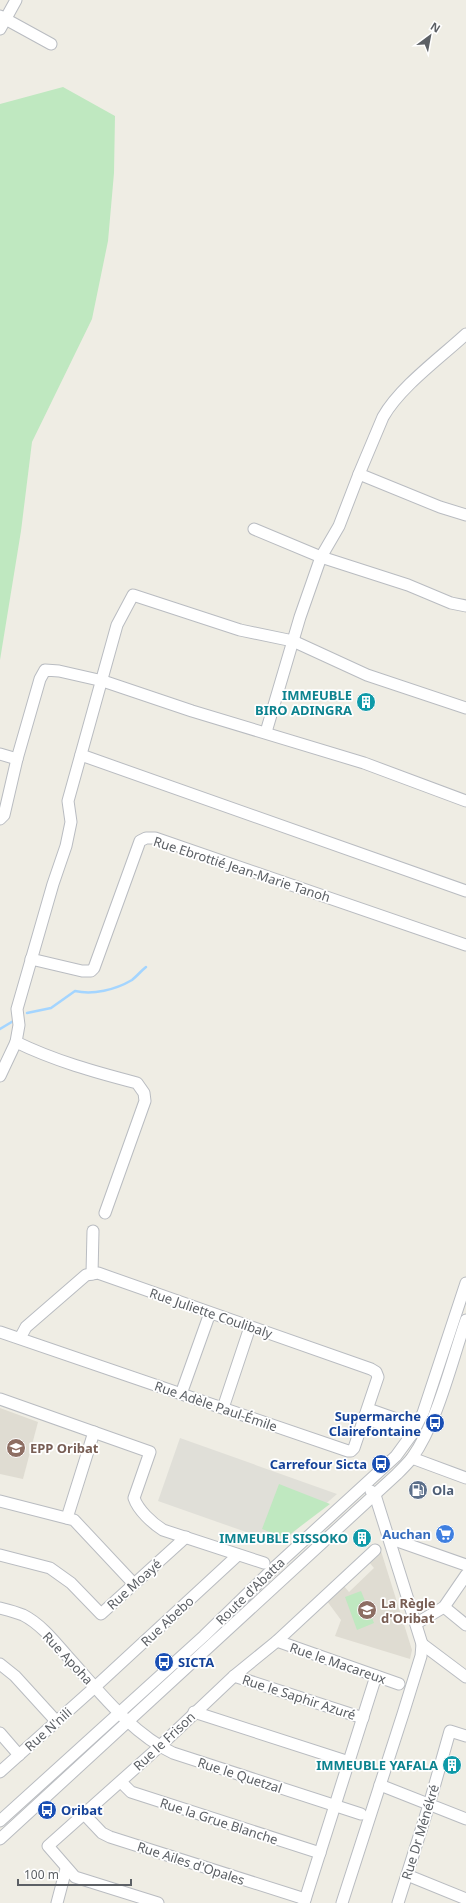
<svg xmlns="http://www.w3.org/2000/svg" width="466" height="1903" font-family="'Noto Sans',sans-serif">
<rect width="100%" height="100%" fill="#efede4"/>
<path fill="#e0dfd8" d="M180,1438l157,56 -57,50 -122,-43z"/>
<g fill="#dfdcd2">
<path d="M0,1408l38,14 -15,57 -23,-5z"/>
<path d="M381,1551l31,99 -2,9 -75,-23 6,-16 -14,-19 16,-16 6,7 25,-24 -5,-6z"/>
</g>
<g fill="#bfe8c0">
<path d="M63,87l52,29 -1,57 -6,68 -16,78 -60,123 -11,89 -21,129v-556z"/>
<path d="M279,1484l51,20 -45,34 -23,-9z"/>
<path d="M361,1591l13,32 -17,7 -12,-33z"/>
</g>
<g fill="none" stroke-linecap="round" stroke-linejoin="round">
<g stroke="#a4d5ff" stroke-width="2.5">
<path d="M27,1013l24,-5 24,-17c18,4 40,-1 57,-11 5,-4 9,-9 14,-13"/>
<path d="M0,1029l15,-9"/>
</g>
<g stroke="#b9bcc1" stroke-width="13">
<g id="minor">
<path d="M0,16l51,28"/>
<path d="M0,29l16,-29"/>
<path d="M359,474l81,33 26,8"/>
<path d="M254,529l67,28 87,28 43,18 15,3"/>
<path d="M266,732l34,-115 21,-60 18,-31 20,-52 24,-57c17,-30 57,-59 83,-83"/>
<path d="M0,754l17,5"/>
<path d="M81,755l385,136"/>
<path d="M0,819l4,-4 13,-56 23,-80 5,-9 14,1 44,10 89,30 172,52 102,38"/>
<path d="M31,959l51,12h9l3,-3 46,-127 6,-3h9l311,107"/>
<path d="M0,1076l16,-34"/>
<path d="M105,1213l40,-112 -1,-8 -7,-10c-42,-11 -82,-22 -121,-41l3,-17 -2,-16 36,-125 13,-38 5,-24 -3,-21 49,-176 16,-30 107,35 53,11 74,34 99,33"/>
<path d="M92,1274l1,-43"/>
<path d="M0,1332l348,119h3l3,-3 24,-71 -2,-5 -5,-3 -273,-96 -12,2 -60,52 -6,11"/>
<path d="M181,1394l29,-81"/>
<path d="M0,1399l150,53 -16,46c4,12 18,25 29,32l101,33"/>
<path d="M223,1408l27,-81"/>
<path d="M368,1409l48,17"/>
<path d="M364,1418l48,16"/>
<path d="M412,1458l54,20"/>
<path d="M0,1501l74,19 60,64"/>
<path d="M67,1518l27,-86"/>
<path d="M389,1538l77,27"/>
<path d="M0,1555l50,13 21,15 30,31 85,-77"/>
<path d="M444,1607l22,18"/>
<path d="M0,1608c8,2 16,4 23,7 18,9 32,27 45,42 31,34 63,76 105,96l188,61"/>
<path d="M417,1623l27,-16 22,-32"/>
<path d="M277,1641l122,43"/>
<path d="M422,1644l44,33"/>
<path d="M0,1664l15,12 41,45"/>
<path d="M234,1676l129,42"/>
<path d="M194,1712l155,50"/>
<path d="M0,1733l19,22"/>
<path d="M0,1772l95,-85 143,-132"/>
<path d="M121,1782l10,10 189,61"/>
<path d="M380,1785l86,34"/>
<path d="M84,1814l18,19 8,4 195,62"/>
<path d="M0,1821l204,-185 73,-71 119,-109 16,-22 11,-21 43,-130"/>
<path d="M0,1839l397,-365c5,-5 10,-10 15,-16 26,-37 39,-95 54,-138"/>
<path d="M407,1875l59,24"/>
<path d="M57,1903l9,-34"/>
<path d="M158,1903l-83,-26 -27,-31 111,-99 75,-71 43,-35 98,-91"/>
<path d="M304,1903l72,-227"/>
<path d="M342,1903l61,-189 18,-58 1,-12 -47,-149 -4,-4"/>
<path d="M398,1903l31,-98 21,-74 16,5"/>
</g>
</g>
<use href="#minor" stroke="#fff" stroke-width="11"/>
</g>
<defs>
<g id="building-disc" transform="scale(1)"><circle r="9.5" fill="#0f9aa8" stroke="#fff"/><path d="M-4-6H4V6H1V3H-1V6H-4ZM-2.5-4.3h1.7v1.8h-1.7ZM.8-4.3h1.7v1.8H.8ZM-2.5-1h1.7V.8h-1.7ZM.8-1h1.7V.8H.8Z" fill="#fff"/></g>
<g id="bus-disc" transform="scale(1)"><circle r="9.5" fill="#1a4fb4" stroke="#fff"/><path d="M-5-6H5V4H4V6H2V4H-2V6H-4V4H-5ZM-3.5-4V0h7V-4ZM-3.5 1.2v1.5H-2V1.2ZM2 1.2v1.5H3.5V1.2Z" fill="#fff"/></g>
<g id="school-disc" transform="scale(1)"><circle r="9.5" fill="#8d6e63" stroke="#fff"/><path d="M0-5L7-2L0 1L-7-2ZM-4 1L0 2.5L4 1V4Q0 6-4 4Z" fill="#fff"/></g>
<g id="fuel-disc" transform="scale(1)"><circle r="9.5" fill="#5c6f8a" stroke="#fff"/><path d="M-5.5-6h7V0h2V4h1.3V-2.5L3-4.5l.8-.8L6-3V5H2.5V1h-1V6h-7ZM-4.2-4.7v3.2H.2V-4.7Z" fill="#fff"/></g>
<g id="supermarket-disc" transform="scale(1)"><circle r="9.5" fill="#3f7fe0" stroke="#fff"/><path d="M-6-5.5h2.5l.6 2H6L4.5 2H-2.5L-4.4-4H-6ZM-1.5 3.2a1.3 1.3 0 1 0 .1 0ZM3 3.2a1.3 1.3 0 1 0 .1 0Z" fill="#fff"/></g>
</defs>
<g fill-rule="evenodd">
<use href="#building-disc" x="366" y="702"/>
<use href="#bus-disc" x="435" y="1423"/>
<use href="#school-disc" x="16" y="1448"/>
<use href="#bus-disc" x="381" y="1464"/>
<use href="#fuel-disc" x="418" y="1490"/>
<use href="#supermarket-disc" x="445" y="1534"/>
<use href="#building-disc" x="362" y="1538"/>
<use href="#school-disc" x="367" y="1610"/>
<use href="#bus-disc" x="164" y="1662"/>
<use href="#building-disc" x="452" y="1765"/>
<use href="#bus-disc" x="47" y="1810"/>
</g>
<g text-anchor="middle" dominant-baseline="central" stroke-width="3.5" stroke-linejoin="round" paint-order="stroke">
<g font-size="13" font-weight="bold" fill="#0d838f" stroke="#fff" text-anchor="end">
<text x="352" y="695">IMMEUBLE<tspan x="352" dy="15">BIRO ADINGRA</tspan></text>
<text x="348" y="1538">IMMEUBLE SISSOKO</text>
<text x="438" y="1765">IMMEUBLE YAFALA</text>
</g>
<g font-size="13" fill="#5c6065" stroke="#fff">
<text transform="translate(242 869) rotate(18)">Rue Ebrottié Jean-Marie Tanoh</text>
<text transform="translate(211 1313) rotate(19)">Rue Juliette Coulibaly</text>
<text transform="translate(216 1406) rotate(19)">Rue Adèle Paul-Émile</text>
<text transform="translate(134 1584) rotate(-42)">Rue Moayé</text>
<text transform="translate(250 1591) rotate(-44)">Route d'Abatta</text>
<text transform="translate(167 1621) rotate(-43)">Rue Abebo</text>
<text transform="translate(68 1658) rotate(47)">Rue Apoha</text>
<text transform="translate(338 1663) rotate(19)">Rue le Macareux</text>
<text transform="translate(299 1697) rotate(18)">Rue le Saphir Azuré</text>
<text transform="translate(48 1729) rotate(-42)">Rue N'nili</text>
<text transform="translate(164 1741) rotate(-43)">Rue le Frison</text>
<text transform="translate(240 1775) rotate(18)">Rue le Quetzal</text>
<text transform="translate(219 1821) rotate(18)">Rue la Grue Blanche</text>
<text transform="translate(420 1832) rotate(-73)">Rue Dr Ménékré</text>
<text transform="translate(191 1863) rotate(18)">Rue Ailes d'Opales</text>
</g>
<g font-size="13" font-weight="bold" fill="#164399" stroke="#fff" text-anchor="end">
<text x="421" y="1416">Supermarche<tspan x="421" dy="15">Clairefontaine</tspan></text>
<text x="367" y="1464">Carrefour Sicta</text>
<text x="178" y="1662" text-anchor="start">SICTA</text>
<text x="61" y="1810" text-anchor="start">Oribat</text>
</g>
<g font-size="13" font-weight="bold" fill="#785e54" stroke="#fff" text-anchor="start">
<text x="30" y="1448">EPP Oribat</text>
<text x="381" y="1603">La Règle<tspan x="381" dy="15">d'Oribat</tspan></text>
</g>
<g font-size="13" font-weight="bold" fill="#4e5e75" stroke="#fff" text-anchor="start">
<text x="432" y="1490">Ola</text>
</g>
<g font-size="13" font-weight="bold" fill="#366cbe" stroke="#fff" text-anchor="end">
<text x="431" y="1534">Auchan</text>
</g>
</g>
<g transform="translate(430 36) rotate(32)" stroke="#ffffff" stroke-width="3" paint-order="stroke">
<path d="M0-3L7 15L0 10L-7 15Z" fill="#5c6065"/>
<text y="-6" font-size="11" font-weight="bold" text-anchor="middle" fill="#5c6065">N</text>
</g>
<path d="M18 1879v6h113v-6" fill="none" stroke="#5c6065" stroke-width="2"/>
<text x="24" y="1879" font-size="12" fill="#5c6065" stroke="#ffffff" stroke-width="3" paint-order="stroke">100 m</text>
</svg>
